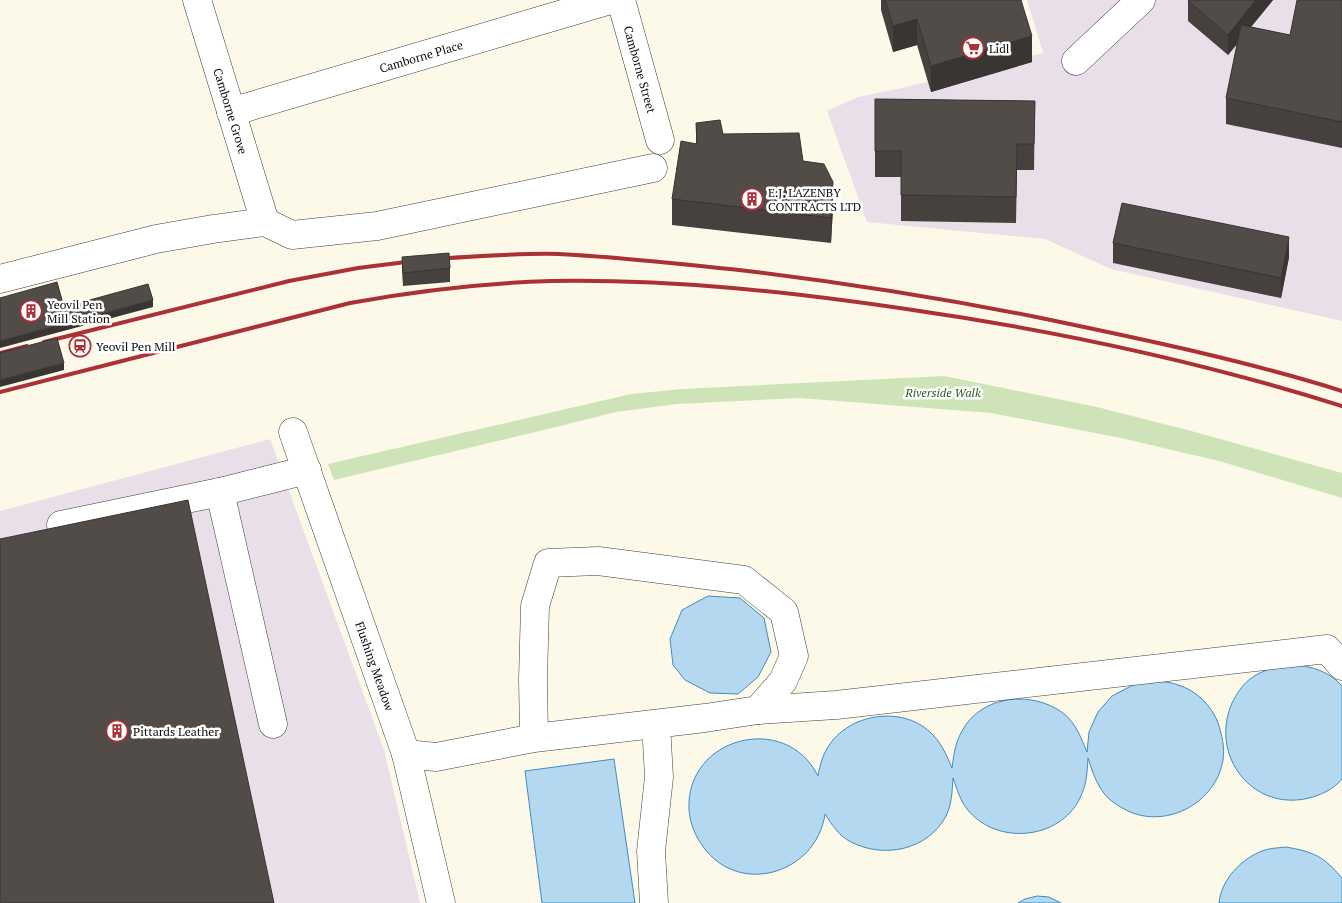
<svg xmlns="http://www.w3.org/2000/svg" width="1342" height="903" font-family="'PT Serif',serif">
<rect width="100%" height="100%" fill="#fdf9e9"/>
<g fill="#e8dfe9">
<path d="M1027,0h315v321l-231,-52 -66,-30 -178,-17 -40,-111 31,-14 44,-9 141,-35z"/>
<path d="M270,439l114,311 36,153h-420v-392z"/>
</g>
<path fill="#cee3b7" d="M944,376l153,31 98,25 147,41v25l-123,-37 -98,-23 -130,-25 -191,-15 -123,6 -61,8 -60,15 -222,53 -6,-16 303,-70 51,-5z"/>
<g fill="#b3d8ef" stroke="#418cbf">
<path d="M708,596l32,2 24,20 7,34 -13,25 -20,17 -28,-1 -25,-13 -12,-15 -3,-26 12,-29z"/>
<path d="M1293,664c19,3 36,7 49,22v93c-8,10 -21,16 -33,19 -56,14 -100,-42 -77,-95 4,-8 10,-18 18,-24 13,-10 28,-12 43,-15z"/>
<path d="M1156,681c7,1 15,1 22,4 18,5 34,21 40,38 4,12 7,25 5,37 -7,42 -54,68 -93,52 -10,-5 -21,-11 -27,-20 -8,-11 -11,-22 -15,-34 -1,14 -1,26 -8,40 -20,42 -84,48 -113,11 -7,-9 -10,-20 -14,-31 -1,13 -1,26 -7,38 -18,34 -62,43 -95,26 -12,-6 -19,-17 -26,-28 -9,62 -91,84 -125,28 -6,-9 -10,-20 -11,-32 -4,-73 97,-99 129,-34 2,-10 4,-20 10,-29 20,-33 73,-42 102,-15 11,10 16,22 22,36 2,-14 3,-25 10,-37 19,-36 70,-41 101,-18 13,10 18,25 24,39l2,-20 9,-20 14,-16 21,-11z"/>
<path d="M614,759l21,144h-93l-17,-132z"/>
<path d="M1286,847c28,5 37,9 56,31v25h-123c2,-23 22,-44 43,-52 7,-3 16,-3 24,-4z"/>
<path d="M1037,896l12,1 12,6h-43l7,-4z"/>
</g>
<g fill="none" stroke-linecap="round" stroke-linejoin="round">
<g stroke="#3d3d3d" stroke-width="29">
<g id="minor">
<path id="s1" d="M197,0l68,222"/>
<path id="s2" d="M621,0l39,140"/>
<path d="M1076,61l65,-61"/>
<path id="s3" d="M231,112l379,-112"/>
<path d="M0,279l156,-40 57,-10 52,-7 27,13 85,-9 276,-58"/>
<path id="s4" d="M293,432l113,322 35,149"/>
<path d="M220,492l53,232"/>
<path d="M61,525l159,-33 87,-22"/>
<path d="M758,710l78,-5 491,-56 15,17"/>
<path d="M406,754l30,3 98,-19 -1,-59 2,-73 13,-43 50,-2 146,19 40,32 10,44 -11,25 -25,29 -53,8 -171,20"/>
<path d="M654,903l-3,-52 8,-74 -3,-53"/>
</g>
</g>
<use href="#minor" stroke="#fff" stroke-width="28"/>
<g stroke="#ab3136" stroke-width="4">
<path d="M434,259c42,-3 84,-6 125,-5 60,3 120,10 180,16 101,12 202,28 302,48 101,21 202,42 301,73"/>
<path d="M44,342l245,-61 69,-13 56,-7"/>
<path d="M0,353l27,-7"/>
<path d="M0,392l350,-89c66,-12 134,-20 201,-22 122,-2 242,11 362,29 145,21 289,52 429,96"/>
</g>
</g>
<g fill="#46413e">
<path d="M881,0h140l11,62 -101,30 -14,-47 -24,7 -12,-42z"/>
<path d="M1273,0l-22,27 39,8 52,-35v148l-116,-24v-26l11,-54 -9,11 -40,-34v-20z"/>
<path d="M875,99l160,2 -1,69h-17l-1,53 -115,-2v-44h-26z"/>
<path d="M696,123l27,11 80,27 30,46 -2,36 -159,-18v-26l24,-55z"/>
<path d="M1113,243l176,14 -8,41 -168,-35z"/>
<path d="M402,257l48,11v14l-47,4 -1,-15z"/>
</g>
<g fill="#393532">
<path d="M1256,0h17l-45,55v-20z"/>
<path d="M917,19v26l-24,7v-26z"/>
<path d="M1032,36v26l-101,30v-26z"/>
<path d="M833,182v25l-2,36v-25z"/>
<path d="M1289,237v20l-8,41v-20z"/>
<path d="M153,300v7l-153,41v-7z"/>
<path d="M64,363v7l-64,17v-7z"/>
</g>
<g fill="#514c48" stroke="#393532">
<path d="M885,0h136l11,36 -101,30 -14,-47 -24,7z"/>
<path d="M1189,0h67l-28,35 -40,-34z"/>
<path d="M1297,0h45v122l-116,-24 15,-73 49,10z"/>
<path d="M875,99l160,2 -1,43h-17l-1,53 -115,-2v-44h-26z"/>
<path d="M720,120l3,14 76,-1 4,28 21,3 9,18 -2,36 -159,-19 9,-58 16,3 -1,-21z"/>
<path d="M1122,203l167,34 -8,41 -168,-35z"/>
<path d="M449,253l1,15 -47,5 -1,-16z"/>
<path d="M57,282l7,25 84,-23 5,16 -153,41v-43z"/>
<path d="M57,338l7,25 -64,17v-27z"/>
<path d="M188,500l86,403h-274v-364z"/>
</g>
<defs>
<g id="supermarket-ring" transform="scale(1.125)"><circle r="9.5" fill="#fff" stroke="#ab3136" stroke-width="1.5"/><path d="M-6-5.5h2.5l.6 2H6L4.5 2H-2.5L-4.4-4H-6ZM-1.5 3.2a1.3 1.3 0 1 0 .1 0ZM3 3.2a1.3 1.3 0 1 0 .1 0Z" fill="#ab3136"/></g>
<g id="building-ring" transform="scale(1.125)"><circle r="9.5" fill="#fff" stroke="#ab3136" stroke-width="1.5"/><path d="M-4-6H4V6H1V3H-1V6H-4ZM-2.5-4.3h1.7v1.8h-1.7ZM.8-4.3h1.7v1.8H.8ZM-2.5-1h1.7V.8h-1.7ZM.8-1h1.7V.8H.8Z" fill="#ab3136"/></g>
<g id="station-ring" transform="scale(1.125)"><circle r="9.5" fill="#fff" stroke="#ab3136" stroke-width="1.5"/><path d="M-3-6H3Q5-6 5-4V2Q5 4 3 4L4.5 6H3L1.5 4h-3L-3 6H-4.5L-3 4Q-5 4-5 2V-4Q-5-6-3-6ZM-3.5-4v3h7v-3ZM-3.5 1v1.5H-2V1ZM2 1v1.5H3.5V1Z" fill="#ab3136"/></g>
</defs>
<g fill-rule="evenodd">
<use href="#supermarket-ring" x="973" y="48"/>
<use href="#building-ring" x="752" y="199"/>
<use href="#building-ring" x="31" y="311"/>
<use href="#station-ring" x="80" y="346"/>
<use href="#building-ring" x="117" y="731"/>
</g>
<g text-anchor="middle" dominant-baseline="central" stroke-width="5" stroke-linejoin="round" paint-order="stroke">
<g font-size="12" fill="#0a0a0a" stroke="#fff" text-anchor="start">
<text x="989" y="48">Lidl</text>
<text x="768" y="192">E.J. LAZENBY<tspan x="768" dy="14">CONTRACTS LTD</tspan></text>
<text x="47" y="304">Yeovil Pen<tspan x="47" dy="14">Mill Station</tspan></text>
<text x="96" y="346">Yeovil Pen Mill</text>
<text x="133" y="731">Pittards Leather</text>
</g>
<g font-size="12" fill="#0a0a0a" stroke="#fff">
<text stroke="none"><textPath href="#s3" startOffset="198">Camborne Place</textPath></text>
<text stroke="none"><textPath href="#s2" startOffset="72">Camborne Street</textPath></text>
<text stroke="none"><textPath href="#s1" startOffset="116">Camborne Grove</textPath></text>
<text stroke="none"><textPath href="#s4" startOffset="248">Flushing Meadow</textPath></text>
</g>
<g font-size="12" font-style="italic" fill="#2d5a22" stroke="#fff">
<text x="943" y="392">Riverside Walk</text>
</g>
</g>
</svg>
